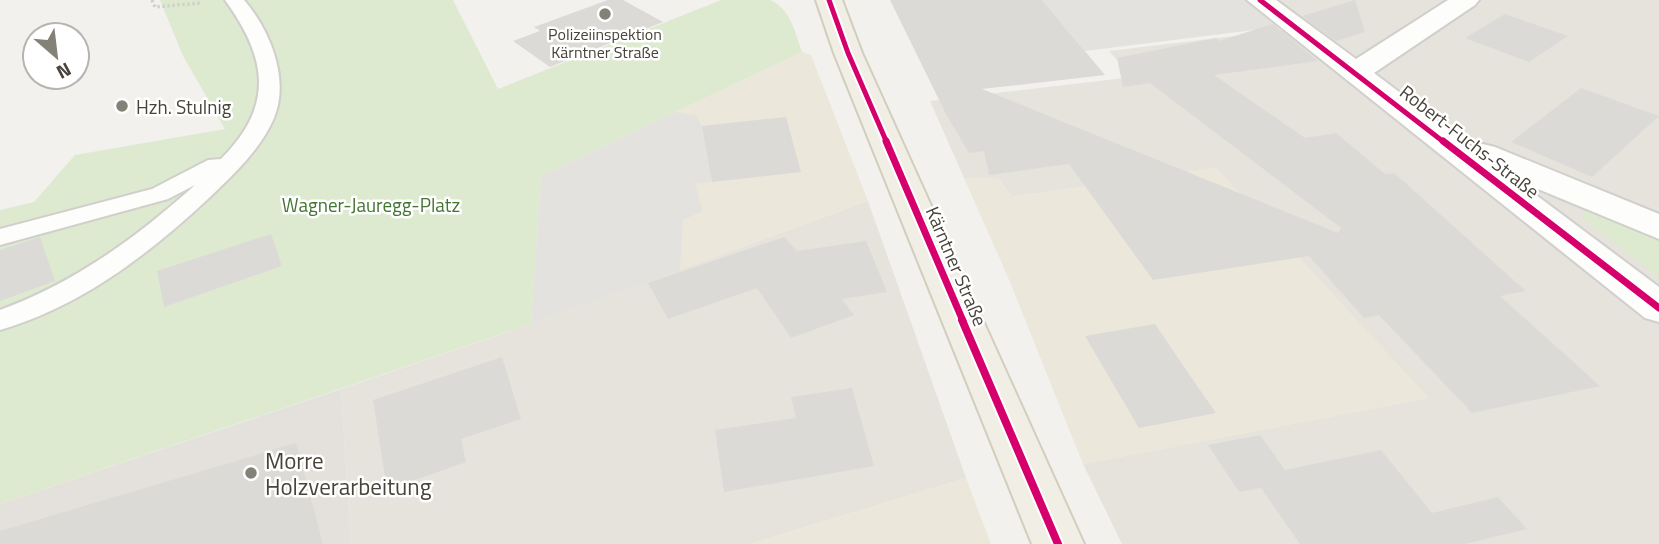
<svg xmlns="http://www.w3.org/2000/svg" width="1659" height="544" font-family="'Titillium Web',sans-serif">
<rect width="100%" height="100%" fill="#f2f1ed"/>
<g fill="#e5e3dc">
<path d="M1275,0h384v544h-537l-39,-80 345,-66 -212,-230 -205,29 -12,-18 -35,-1 -34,-77 203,-24 -24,-26 200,-24z"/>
<path d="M868,201l98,277 -216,66h-399l-10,-155 190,-65z"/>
</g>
<g fill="#ece7db">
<path d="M802,52l9,3 57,146 -337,123 10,-148z"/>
<path d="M1216,168l213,230 -346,66 -73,-182 -46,-104 35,1 12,18z"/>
<path d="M966,478l25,66h-241z"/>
</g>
<path fill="#e4e1dd" d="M341,389l10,155h-351v-40z"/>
<g fill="#ddead0">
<path d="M160,0h293l45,89 223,-89h49c21,9 25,33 32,52l-261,124 -10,148 -531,180v-294l34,-8 41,-47 150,-26 -42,-73z"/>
<path d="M1592,209l67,26v42l-77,-59 1,-6z"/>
</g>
<g fill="#e4e2de">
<path d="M1042,0h203l32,27 -192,24z"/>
<path d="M676,112l21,4 6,13 9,53 -17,2 8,27 -20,9 -3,50 -149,54 10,-148z"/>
</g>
<g fill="#dcdad6">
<path d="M608,0h15l40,22 -113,45 -37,-26 27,-10 -6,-4z"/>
<path d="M890,0h152l63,75 -123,14 356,144 3,-5 -191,-145 -27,4 -6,-29 99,-20 3,3 54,-17 45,37 -104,14 91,63 31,-5 49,41 9,-1 132,118 -26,5 100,90 -128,27 -93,-98 -15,3 -55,-62 -156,24 -84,-116 -80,11 -5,-24 -15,2 -23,-39z"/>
<path d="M1355,0l10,32 -29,9 -34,-25z"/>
<path d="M1505,14l63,22 -39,26 -64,-24z"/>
<path d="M1581,88l78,28 -67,61 -81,-35z"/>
<path d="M786,117l15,55 -89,10 -10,-56z"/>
<path d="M271,234l11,32 -118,41 -7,-36z"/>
<path d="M40,237l15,44 -55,20v-51z"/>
<path d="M784,237l13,14 69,-10 21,51 -45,7 12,16 -63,23 -34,-50 -89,31 -20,-36z"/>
<path d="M1155,324l40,59 21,30 -77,15 -54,-92z"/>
<path d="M502,357l19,62 -60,20 5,23 -79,28 -14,-90z"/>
<path d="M852,388l22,78 -150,26 -9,-62 81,-12 -5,-21z"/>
<path d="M1260,435l25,35 96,-20 51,63 66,-16 29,32 -62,15h-165l-39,-56 -22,4 -31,-47z"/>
<path d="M296,443l27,101h-323v-13z"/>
</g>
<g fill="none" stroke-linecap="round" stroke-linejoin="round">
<g stroke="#d0cfcb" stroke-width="4">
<path id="service" d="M225,0h19c26,30 46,79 30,118 -13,31 -41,57 -64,79 -61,57 -128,109 -210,133v-20c74,-27 136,-72 195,-125l-27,14 -168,46v-16l152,-40 56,-29 13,-1c54,-54 46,-101 4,-159z"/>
</g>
<g stroke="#d0cfcb" stroke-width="4">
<path id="minor" d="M1247,0h29l80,59 92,-59h31l-4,5 -101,68 98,74 11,-3 12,3 164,67v25l-143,-59 143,107v35l-14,-4z"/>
</g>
<g stroke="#d2cebd" stroke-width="4">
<path id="primary" d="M816,0h26l20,53 222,491h-52l-198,-491z"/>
</g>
<path stroke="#d2d1cb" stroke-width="3.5" stroke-dasharray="2.5 2.5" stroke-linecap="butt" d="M152,0l3,7 46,-4"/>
<use href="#service" fill="#fdfdfc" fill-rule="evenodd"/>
<use href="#minor" fill="#fdfdfc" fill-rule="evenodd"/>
<use href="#primary" fill="#f1eee6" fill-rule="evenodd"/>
<g stroke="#fff" stroke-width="9">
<g id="cycleway-far2">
<path d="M829,0l19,53 39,90"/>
<path d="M1260,0l185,143"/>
</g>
</g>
<g stroke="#fff" stroke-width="11">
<g id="cycleway-far1">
<path d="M886,141l77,180"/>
<path d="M1443,141l216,167"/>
</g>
</g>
<g stroke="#fff" stroke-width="12">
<path id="cycleway" d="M962,320l96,224"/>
</g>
<use href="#cycleway-far2" stroke="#d6006c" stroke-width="5"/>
<use href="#cycleway-far1" stroke="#d6006c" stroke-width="7"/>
<use href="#cycleway" stroke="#d6006c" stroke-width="8"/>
</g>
<g fill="#848179" stroke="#fff" stroke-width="2.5">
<circle cx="605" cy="14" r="7"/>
<circle cx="122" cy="106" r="7"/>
<circle cx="251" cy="473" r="7"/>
</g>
<g text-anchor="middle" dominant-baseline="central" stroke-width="5" stroke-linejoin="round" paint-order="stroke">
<g font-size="16" fill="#48443a" stroke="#fff">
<text x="605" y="34">Polizeiinspektion<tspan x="605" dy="18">Kärntner Straße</tspan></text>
</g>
<g font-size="19" fill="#48443a" stroke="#fff" text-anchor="start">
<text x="136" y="106">Hzh. Stulnig</text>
</g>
<g font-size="19" fill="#48443a" stroke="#fff">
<text transform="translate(1470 141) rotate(38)">Robert-Fuchs-Straße</text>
<text transform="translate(957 266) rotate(67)">Kärntner Straße</text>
</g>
<g font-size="19" fill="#447432" stroke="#fff">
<text x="371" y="204">Wagner-Jauregg-Platz</text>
</g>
<g font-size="23" fill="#48443a" stroke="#fff" text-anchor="start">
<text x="265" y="460">Morre<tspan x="265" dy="26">Holzverarbeitung</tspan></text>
</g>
</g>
<g transform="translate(56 56) rotate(152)"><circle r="33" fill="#ffffff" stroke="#b6b4b0" stroke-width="2"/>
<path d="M0-5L12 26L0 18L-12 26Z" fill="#848179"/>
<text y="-10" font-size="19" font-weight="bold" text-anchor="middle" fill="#48443a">N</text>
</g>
</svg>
